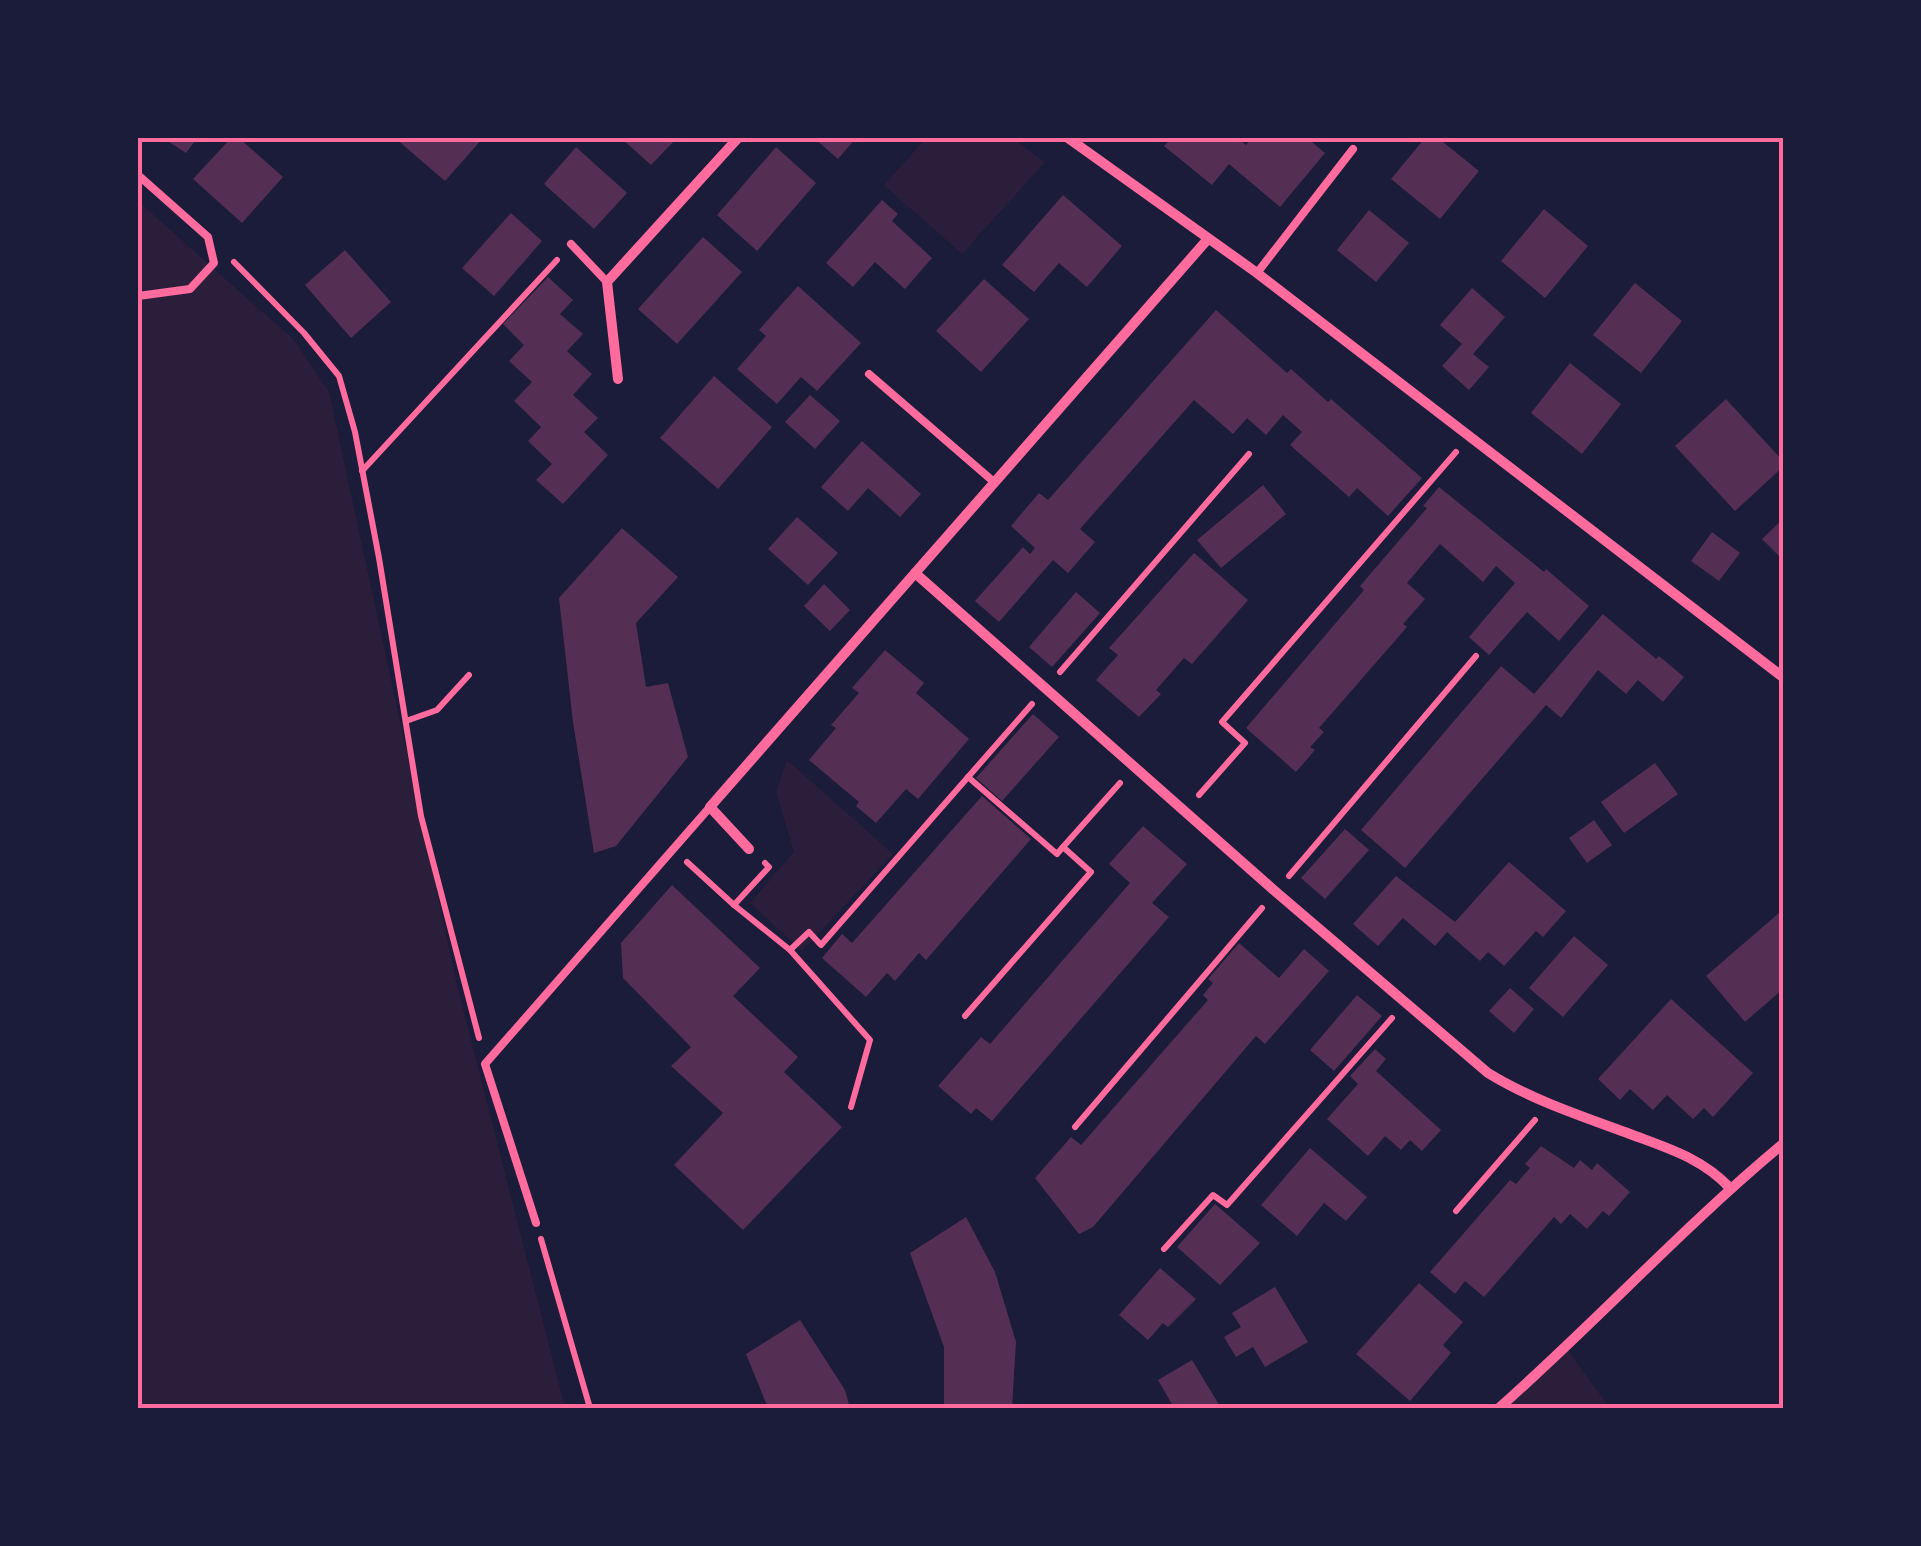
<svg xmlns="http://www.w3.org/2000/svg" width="1921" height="1546" font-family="Poppins,sans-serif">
<rect width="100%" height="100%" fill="#1b1b3a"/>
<g fill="#2a1e3b">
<path d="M926,138h86l33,24 -83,92 -78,-69z"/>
<path d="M138,201l156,139 35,52 128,593 108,423h-427z"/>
<path d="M787,760l106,94 -91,97 -52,-48 44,-51 -18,-60z"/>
<path d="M1566,1348l44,60h-111z"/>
</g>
<g fill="#542f53">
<path d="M163,138h34l-11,15z"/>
<path d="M231,138h8l44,39 -41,46 -49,-44z"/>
<path d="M395,138h88l-38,43z"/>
<path d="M621,138h56l-26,27z"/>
<path d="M814,138h42l-18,21z"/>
<path d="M1172,138h65l9,7 6,-7h55l18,15 -45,54 -51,-43 -17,21 -48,-39z"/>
<path d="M1425,138h13l41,33 -39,48 -49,-40z"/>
<path d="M576,147l51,46 -33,36 -50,-45z"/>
<path d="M776,147l40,36 -59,68 -40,-36z"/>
<path d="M1063,195l59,51 -35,41 -28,-24 -25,29 -32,-27z"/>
<path d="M882,200l16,14 -6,7 40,37 -27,31 -30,-27 -22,25 -27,-24z"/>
<path d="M1544,209l44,37 -43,52 -44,-37z"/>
<path d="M1369,210l40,33 -33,39 -39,-32z"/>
<path d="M511,213l31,28 -48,55 -32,-28z"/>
<path d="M703,237l39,35 -65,72 -39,-35z"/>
<path d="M345,250l46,52 -40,36 -46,-53z"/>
<path d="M548,277l25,23 -13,14 23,20 -16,17 25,23 -19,21 25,23 -14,14 24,23 -45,49 -27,-24 16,-16 -24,-23 13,-14 -27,-26 18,-19 -23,-21 15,-16 -21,-21z"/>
<path d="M984,279l45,40 -48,53 -45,-41z"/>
<path d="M1635,283l47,38 -41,52 -48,-38z"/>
<path d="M798,286l63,57 -44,48 -16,-14 -24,27 -40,-35 29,-33 -7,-6z"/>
<path d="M1472,288l33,29 -32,37 16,13 -20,23 -27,-24 20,-22 -22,-19z"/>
<path d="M1216,310l71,63 4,-4 37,33 3,-3 91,79 -34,38 -31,-28 -8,9 -59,-52 12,-13 -19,-17 -17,20 -19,-17 -14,16 -39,-34 -114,129 15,13 -27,31 -15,-13 -54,62 -24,-21 48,-54 7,7 5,-6 -24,-22 28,-33 9,7z"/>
<path d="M1570,363l51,41 -39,50 -51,-41z"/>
<path d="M714,376l58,51 -54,62 -58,-51z"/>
<path d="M810,395l30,26 -25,28 -30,-27z"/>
<path d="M1726,399l58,63v4l-49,45 -60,-65z"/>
<path d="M862,441l59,53 -21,23 -32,-29 -20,23 -27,-24z"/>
<path d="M1263,485l23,29 -65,54 -24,-28z"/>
<path d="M1439,487l105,85 2,-3 43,37 -30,35 -32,-29 -38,43 -20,-18 46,-54 -19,-17 -13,16 -43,-38 -33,39 18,16 -22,25 4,3 -88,101 5,4 -14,15 5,3 -19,22 -50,-44 118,-138 -4,-4 67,-78 -4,-2z"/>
<path d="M797,517l41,36 -30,32 -40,-36z"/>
<path d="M1784,518v43l-22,-22z"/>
<path d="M622,528l56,49 -42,46 10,64 22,-4 20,74 -72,89 -22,7 -21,-131 -14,-124z"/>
<path d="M1712,532l28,21 -21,28 -28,-20z"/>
<path d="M1194,553l54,47 -56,64 -8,-6 -28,32 5,4 -22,23 -43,-37 22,-25 -9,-7z"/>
<path d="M824,584l26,26 -20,21 -26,-25z"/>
<path d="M1076,592l24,21 -48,54 -23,-20z"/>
<path d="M1603,614l53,45 3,-3 25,21 -21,25 -25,-22 -12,14 -28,-24 -37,48 -15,-13 -141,163 -44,-38 140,-164 33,28z"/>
<path d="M885,650l39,33 -8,10 53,46 -51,60 -12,-10 -30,34 -20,-17 3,-4 -50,-42 27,-32 -5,-3 28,-32 -7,-5z"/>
<path d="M1033,714l26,23 -57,64 -26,-23z"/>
<path d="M1655,763l23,31 -54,39 -23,-31z"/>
<path d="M982,796l49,43 -105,121 -7,-7 -24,28 -8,-8 -21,24 -44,-39 20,-24 10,9z"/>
<path d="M1594,820l18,25 -25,18 -18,-25z"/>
<path d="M1143,826l44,38 -35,39 17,14 -177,204 -16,-13 -5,6 -33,-28 43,-49 9,7 140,-161 -21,-19z"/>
<path d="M1345,829l24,21 -44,49 -24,-21z"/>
<path d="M1509,862l57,49 -23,26 -7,-6 -32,35 -16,-14 -8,9 -33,-29 -12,14 -32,-28 -25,28 -25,-22 43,-48 59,46z"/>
<path d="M672,885l88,83 -27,28 65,61 -14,15 58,55 -99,103 -69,-65 49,-52 -52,-47 20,-19 -68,-69 -2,-35z"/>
<path d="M1779,913l5,4v71l-39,34 -39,-46z"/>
<path d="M1574,936l34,29 -45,52 -34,-29z"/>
<path d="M1239,943l40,35 25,-29 25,22 -64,73 -9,-8 -163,191 -14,7 -44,-56 36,-41 10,8 127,-145 -5,-5 10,-12 -5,-4z"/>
<path d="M1510,988l24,21 -20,24 -25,-22z"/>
<path d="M1357,995l25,21 -48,55 -24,-21z"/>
<path d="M1671,999l82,74 -40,44 -9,-9 -11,11 -26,-24 -14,15 -23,-21 -10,11 -22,-21z"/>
<path d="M1375,1049l11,10 -10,12 65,59 -19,21 -12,-11 -9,10 -16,-14 -17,20 -41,-37 31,-35 -8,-8z"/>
<path d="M1541,1146l33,22 6,-8 12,10 5,-7 33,29 -21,24 -6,-5 -16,18 -17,-15 -9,10 -7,-7 -70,80 -19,-16 -10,13 -25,-22 80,-92 6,4 14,-16 -5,-4z"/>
<path d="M1310,1148l57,49 -21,24 -22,-18 -27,33 -36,-31z"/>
<path d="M1215,1204l45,39 -40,42 -43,-38z"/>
<path d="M966,1217l29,55 21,70 -4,66h-68v-61l-34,-94z"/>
<path d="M1160,1268l36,31 -28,28 -5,-4 -15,17 -29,-25z"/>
<path d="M1419,1283l44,39 -20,23 8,8 -41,48 -54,-47z"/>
<path d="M1275,1287l33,55 -43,25 -12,-20 -17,10 -12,-20 17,-10 -9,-14z"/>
<path d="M800,1320l45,70 5,18h-82l-22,-54z"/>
<path d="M1192,1360l29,48h-47l-16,-28z"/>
</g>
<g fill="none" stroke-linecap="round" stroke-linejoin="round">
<g stroke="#ff6b9d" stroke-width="6">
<path d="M234,262l70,71 35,43 16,56 24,126 42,258 58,222"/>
<path d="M362,471l195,-211"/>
<path d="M1060,672l189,-218"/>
<path d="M406,721l31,-11 32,-35"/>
<path d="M968,777l89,77 6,-7"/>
<path d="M1199,795l46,-52 -23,-21 234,-270"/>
<path d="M687,862l47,43"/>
<path d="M765,863l4,4 -35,38 56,45 80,90 -19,67"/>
<path d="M1289,876l187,-220"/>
<path d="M790,950l19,-18 12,13 211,-241"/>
<path d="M965,1016l126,-144 -28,-25 57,-64"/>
<path d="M1075,1127l187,-219"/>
<path d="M1456,1211l79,-91"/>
<path d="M541,1239l49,169"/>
<path d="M1164,1249l49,-54 14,10 165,-187"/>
</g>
<g stroke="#ff6b9d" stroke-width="8">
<path d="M138,175l70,62 6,26 -24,26 -52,7"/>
<path d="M571,244l36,38"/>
<path d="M1257,273l96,-124"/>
<path d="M869,374l125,108"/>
<path d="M536,1223l-51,-159 225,-257"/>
</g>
<g stroke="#ff6b9d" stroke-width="10">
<path d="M1068,138l189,135 527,405"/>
<path d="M618,379l-11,-97 131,-144"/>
<path d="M915,573l361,319 212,181c44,27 93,43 142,61 37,14 72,24 100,54"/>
<path d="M749,849l-39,-42 497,-567"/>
<path d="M1499,1408c97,-86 185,-182 285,-265"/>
</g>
</g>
<rect width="1921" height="1546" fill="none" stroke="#1b1b3a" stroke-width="280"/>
<rect x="140" y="140" width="1641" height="1266" fill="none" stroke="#ff6b9d" stroke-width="4"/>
</svg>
